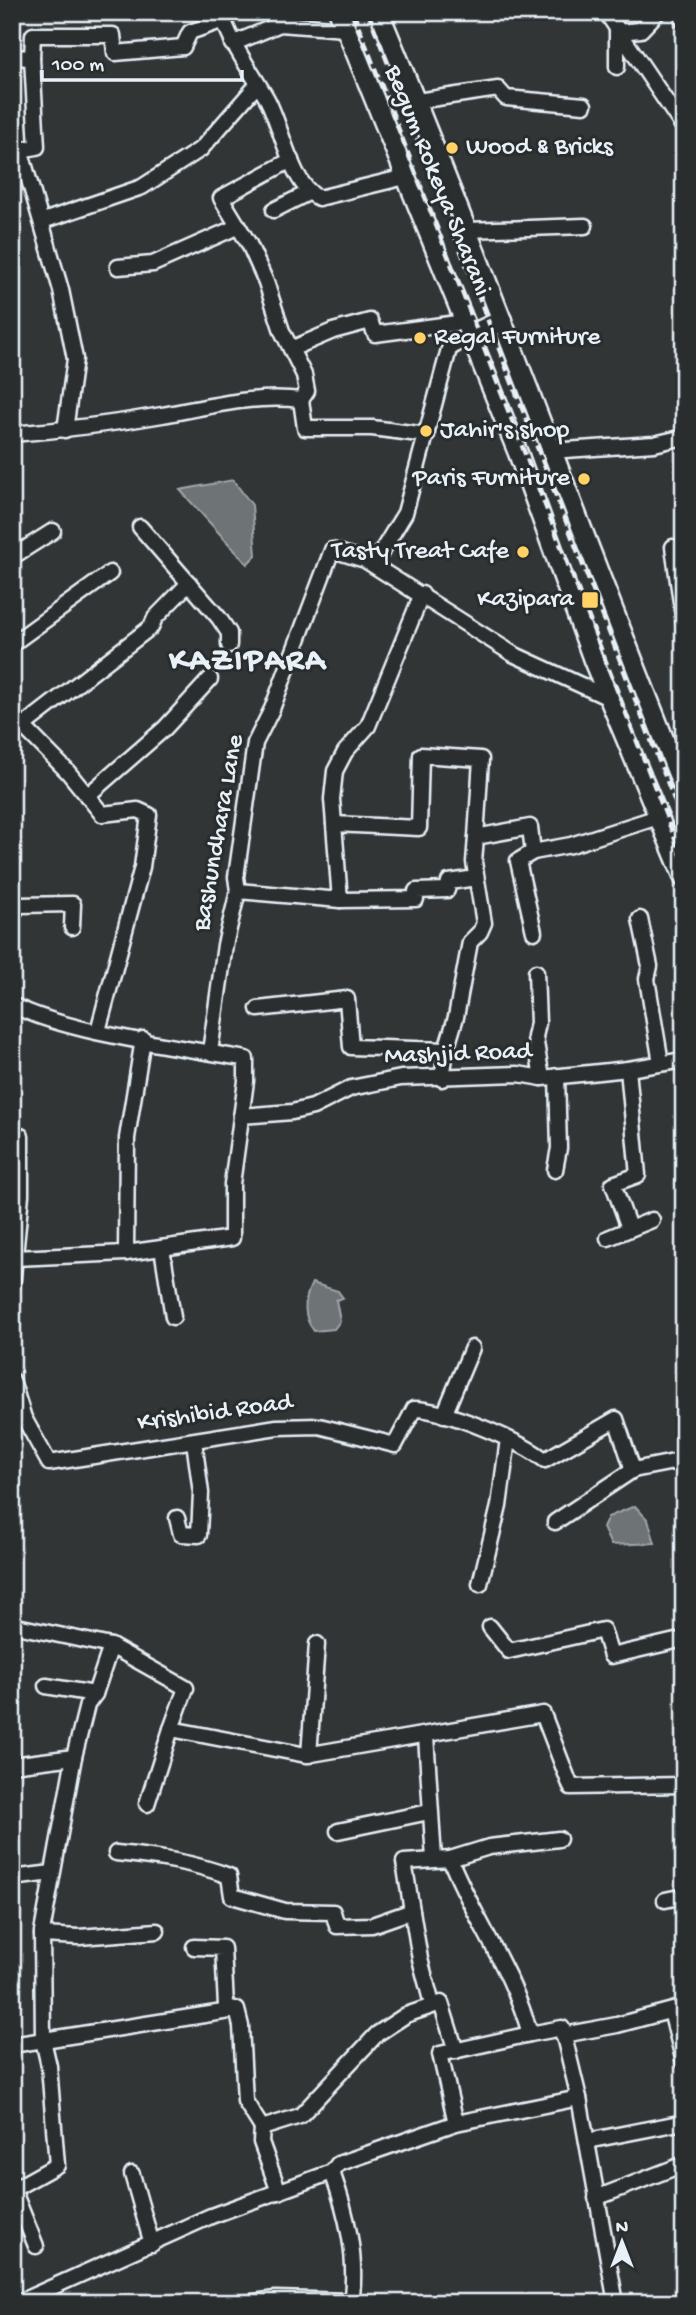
<svg xmlns="http://www.w3.org/2000/svg" width="696" height="2315" font-family="'Gochi Hand',sans-serif">
<rect width="100%" height="100%" fill="#323536"/>
<filter id="ink" filterUnits="userSpaceOnUse"><feTurbulence type="fractalNoise" baseFrequency=".0143" numOctaves="2"/><feDisplacementMap in="SourceGraphic" scale="14" xChannelSelector="R" yChannelSelector="G"/><feConvolveMatrix kernelMatrix="1 2 1 2 8 2 1 2 1" color-interpolation-filters="sRGB"/></filter>
<g filter="url(#ink)">
<g fill="#6e7376" stroke="#9fa5aa" stroke-width="2">
<path d="M233,480l19,25 4,50 -9,9 -67,-74z"/>
<path d="M312,1283l26,8 5,7 -7,2 4,21 -6,8 -20,2c-12,-15 -10,-32 -2,-48z"/>
<path d="M635,1506l13,14 7,23 -44,2 -8,-17 5,-11z"/>
</g>
<g fill="none" stroke-linecap="round" stroke-linejoin="round">
<path stroke="#6e7376" stroke-width="14" d="M64,2300l1,3"/>
<g stroke="#e8f1f8" stroke-width="19">
<g id="minor">
<path d="M221,12c10,33 29,57 46,87 15,27 24,87 52,99l86,-21"/>
<path d="M606,12l78,116"/>
<path d="M681,12l3,10"/>
<path d="M232,44l48,-20 65,5"/>
<path d="M12,57l20,1 1,-23h80l2,18 68,-6 7,-15 34,-12"/>
<path d="M617,67v-35l24,-2 17,-18"/>
<path d="M417,101l81,-12 8,9 78,7"/>
<path d="M12,150l7,2 3,4 39,134 14,69 -10,71"/>
<path d="M13,151l24,-4 -5,-89"/>
<path d="M274,210l34,-17"/>
<path d="M43,221l99,-34 59,-38 56,-64"/>
<path d="M467,230l118,-4"/>
<path d="M118,267l35,-3 86,-38"/>
<path d="M291,349l42,-18 37,-10 5,13 90,-12"/>
<path d="M301,400l4,28h67l55,7"/>
<path d="M12,434c51,-4 100,-10 150,-19 46,-8 92,-21 139,-15l6,-9 -3,-16 -22,-44 -16,-49 -17,-38 -28,-46 70,-38"/>
<path d="M550,451l104,-7 30,-7"/>
<path d="M140,527l79,91 10,15v12"/>
<path d="M673,547l11,76"/>
<path d="M12,557l41,-26"/>
<path d="M374,564l31,-51 44,-164 21,-14"/>
<path d="M12,644l98,-71"/>
<path d="M12,715l56,57 34,42 36,-4 11,5 -7,52 -44,164"/>
<path d="M23,726l128,-99 4,-9 34,-35"/>
<path d="M87,796l78,-68 45,-49"/>
<path d="M334,824l85,4 2,-73 60,4 -5,78 54,-10 3,25 38,-7 87,-28"/>
<path d="M533,852l-15,9 16,71"/>
<path d="M238,891l102,9 76,-1v-8l31,-1 2,-8 27,-4"/>
<path d="M340,900l-8,-101 3,-28 10,-19 23,-26 54,-132"/>
<path d="M12,915l7,-10 54,-1 -1,23"/>
<path d="M640,919l10,47 -3,13 14,84"/>
<path d="M536,972l2,51 -3,14 7,41"/>
<path d="M12,1005c62,30 165,41 234,54v22l-14,103v54l-106,15 -111,5"/>
<path d="M258,1009l89,-10 4,48 95,3"/>
<path d="M210,1052l15,-107 13,-54 -2,-14 19,-134 17,-34 60,-159 33,10 148,94 96,44"/>
<path d="M628,1069l10,106 -25,9 16,44"/>
<path d="M442,1079l4,-29 10,-33 14,-75 10,-10 4,-9 -10,-61 2,-25"/>
<path d="M241,1116l51,-4 21,-5 38,-19 50,-10 117,-4 24,4 86,-9 56,-9"/>
<path d="M555,1170l4,-22 -2,-72"/>
<path d="M608,1238l44,-18"/>
<path d="M162,1248l11,69"/>
<path d="M126,1253l1,-115 16,-99"/>
<path d="M12,1286l9,-91v-59"/>
<path d="M12,1380l12,38 25,45 228,-36 42,-1 76,19 19,-36c30,0 107,32 131,51l71,-41 17,51 51,-10"/>
<path d="M444,1415l28,-67"/>
<path d="M177,1518l4,16 18,1 2,-42 -7,-52"/>
<path d="M555,1522l78,-52"/>
<path d="M480,1584l19,-78 9,-67"/>
<path d="M12,1625l99,21 75,42 -15,41 135,26 237,-41 28,73 113,-2"/>
<path d="M490,1627l19,24 94,-21 8,26 73,-17"/>
<path d="M46,1686l49,8"/>
<path d="M426,1736l8,123"/>
<path d="M309,1755l8,-111"/>
<path d="M12,1765l62,-8"/>
<path d="M147,1804l24,-75"/>
<path d="M338,1831l91,-19"/>
<path d="M116,1853c40,4 76,9 113,23l3,20 53,15 48,1 4,14 35,-1 40,-14"/>
<path d="M450,1859c24,60 63,112 80,175l32,-6 17,70 37,205"/>
<path d="M12,1878l40,-5"/>
<path d="M665,1900l19,-4"/>
<path d="M42,1935l37,2 78,-6"/>
<path d="M194,1947l29,1 3,58 11,4 4,16 4,75 17,27 -1,14 18,50"/>
<path d="M432,2004l-12,-45 -16,-97 46,-3 39,-12 70,-8"/>
<path d="M671,2011l13,51"/>
<path d="M563,2035l54,-10 67,-18"/>
<path d="M12,2045l224,-35"/>
<path d="M456,2123l-16,-69 90,-20"/>
<path d="M262,2128l38,-12 77,-82 29,-19 35,-12 15,48"/>
<path d="M587,2141l97,-19"/>
<path d="M332,2172c15,42 26,86 19,131"/>
<path d="M132,2174l20,70"/>
<path d="M13,2189l23,57"/>
<path d="M12,2190l45,-25 -8,-99 -6,-26 -1,-108 32,-175 13,-52 8,-11 16,-48"/>
<path d="M596,2198l88,-34"/>
<path d="M17,2303l194,-87 121,-44 6,-8 118,-41 123,-25"/>
<path d="M246,2303l29,-4 76,2"/>
</g>
</g>
<g stroke="#e8f1f8" stroke-width="23">
<g id="major">
<path d="M339,12l179,441 75,207 91,218"/>
<path d="M379,12c107,257 201,519 305,777"/>
<path d="M470,335l32,-15"/>
</g>
</g>
<use href="#minor" stroke="#2a2d2e" stroke-width="14"/>
<use href="#major" stroke="#2a2d2e" stroke-width="18"/>
<g stroke="#e8f1f8" stroke-width="4.5" stroke-dasharray="10 5" stroke-linecap="butt">
<path d="M353,12l331,850"/>
<path d="M368,12l316,813"/>
</g>
</g>
</g>
<g fill="#ffd166" stroke="#2a2d2e" stroke-width="2.5">
<circle cx="452" cy="148" r="7"/>
<circle cx="420" cy="338" r="7"/>
<circle cx="426" cy="431" r="7"/>
<circle cx="584" cy="479" r="7"/>
<circle cx="523" cy="552" r="7"/>
<rect x="581" y="591" width="18" height="18" rx="3.5"/>
</g>
<g text-anchor="middle" dominant-baseline="central" stroke-width="6" stroke-linejoin="round" paint-order="stroke">
<g font-size="26" fill="#e8f1f8" stroke="#2a2d2e" text-anchor="start">
<text x="466" y="148">Wood &amp; Bricks</text>
<text x="434" y="338">Regal Furniture</text>
<text x="440" y="431">Jahir's shop</text>
<text x="570" y="479" text-anchor="end">Paris Furniture</text>
<text x="509" y="552" text-anchor="end">Tasty Treat Cafe</text>
<text x="574" y="600" text-anchor="end">Kazipara</text>
</g>
<g font-size="26" fill="#e8f1f8" stroke="#2a2d2e">
<text transform="translate(436 181) rotate(68)">Begum Rokeya Sharani</text>
<text transform="translate(220 833) rotate(-80)">Bashundhara Lane</text>
<text transform="translate(458 1055) rotate(-2)">Mashjid Road</text>
<text transform="translate(215 1414) rotate(-8)">Krishibid Road</text>
</g>
<g font-size="33" font-weight="bold" letter-spacing="2" fill="#e8f1f8" stroke="#2a2d2e">
<text x="248" y="662">KAZIPARA</text>
</g>
</g>
<rect width="696" height="2315" fill="none" stroke="#2a2d2e" stroke-width="42"/>
<rect x="21" y="21" width="654" height="2273" fill="none" stroke="#e8f1f8" stroke-width="2.5" filter="url(#ink)"/>
<g transform="translate(622 2242)" stroke="#2a2d2e" stroke-width="5" paint-order="stroke">
<path d="M0-5L12 26L0 18L-12 26Z" fill="#e8f1f8"/>
<text y="-10" font-size="19" font-weight="bold" text-anchor="middle" fill="#e8f1f8">N</text>
</g>
<path d="M42 70v10h200v-10" fill="none" stroke="#e8f1f8" stroke-width="3.5"/>
<text x="52" y="70" font-size="21" fill="#e8f1f8" stroke="#2a2d2e" stroke-width="5" paint-order="stroke">100 m</text>
</svg>
